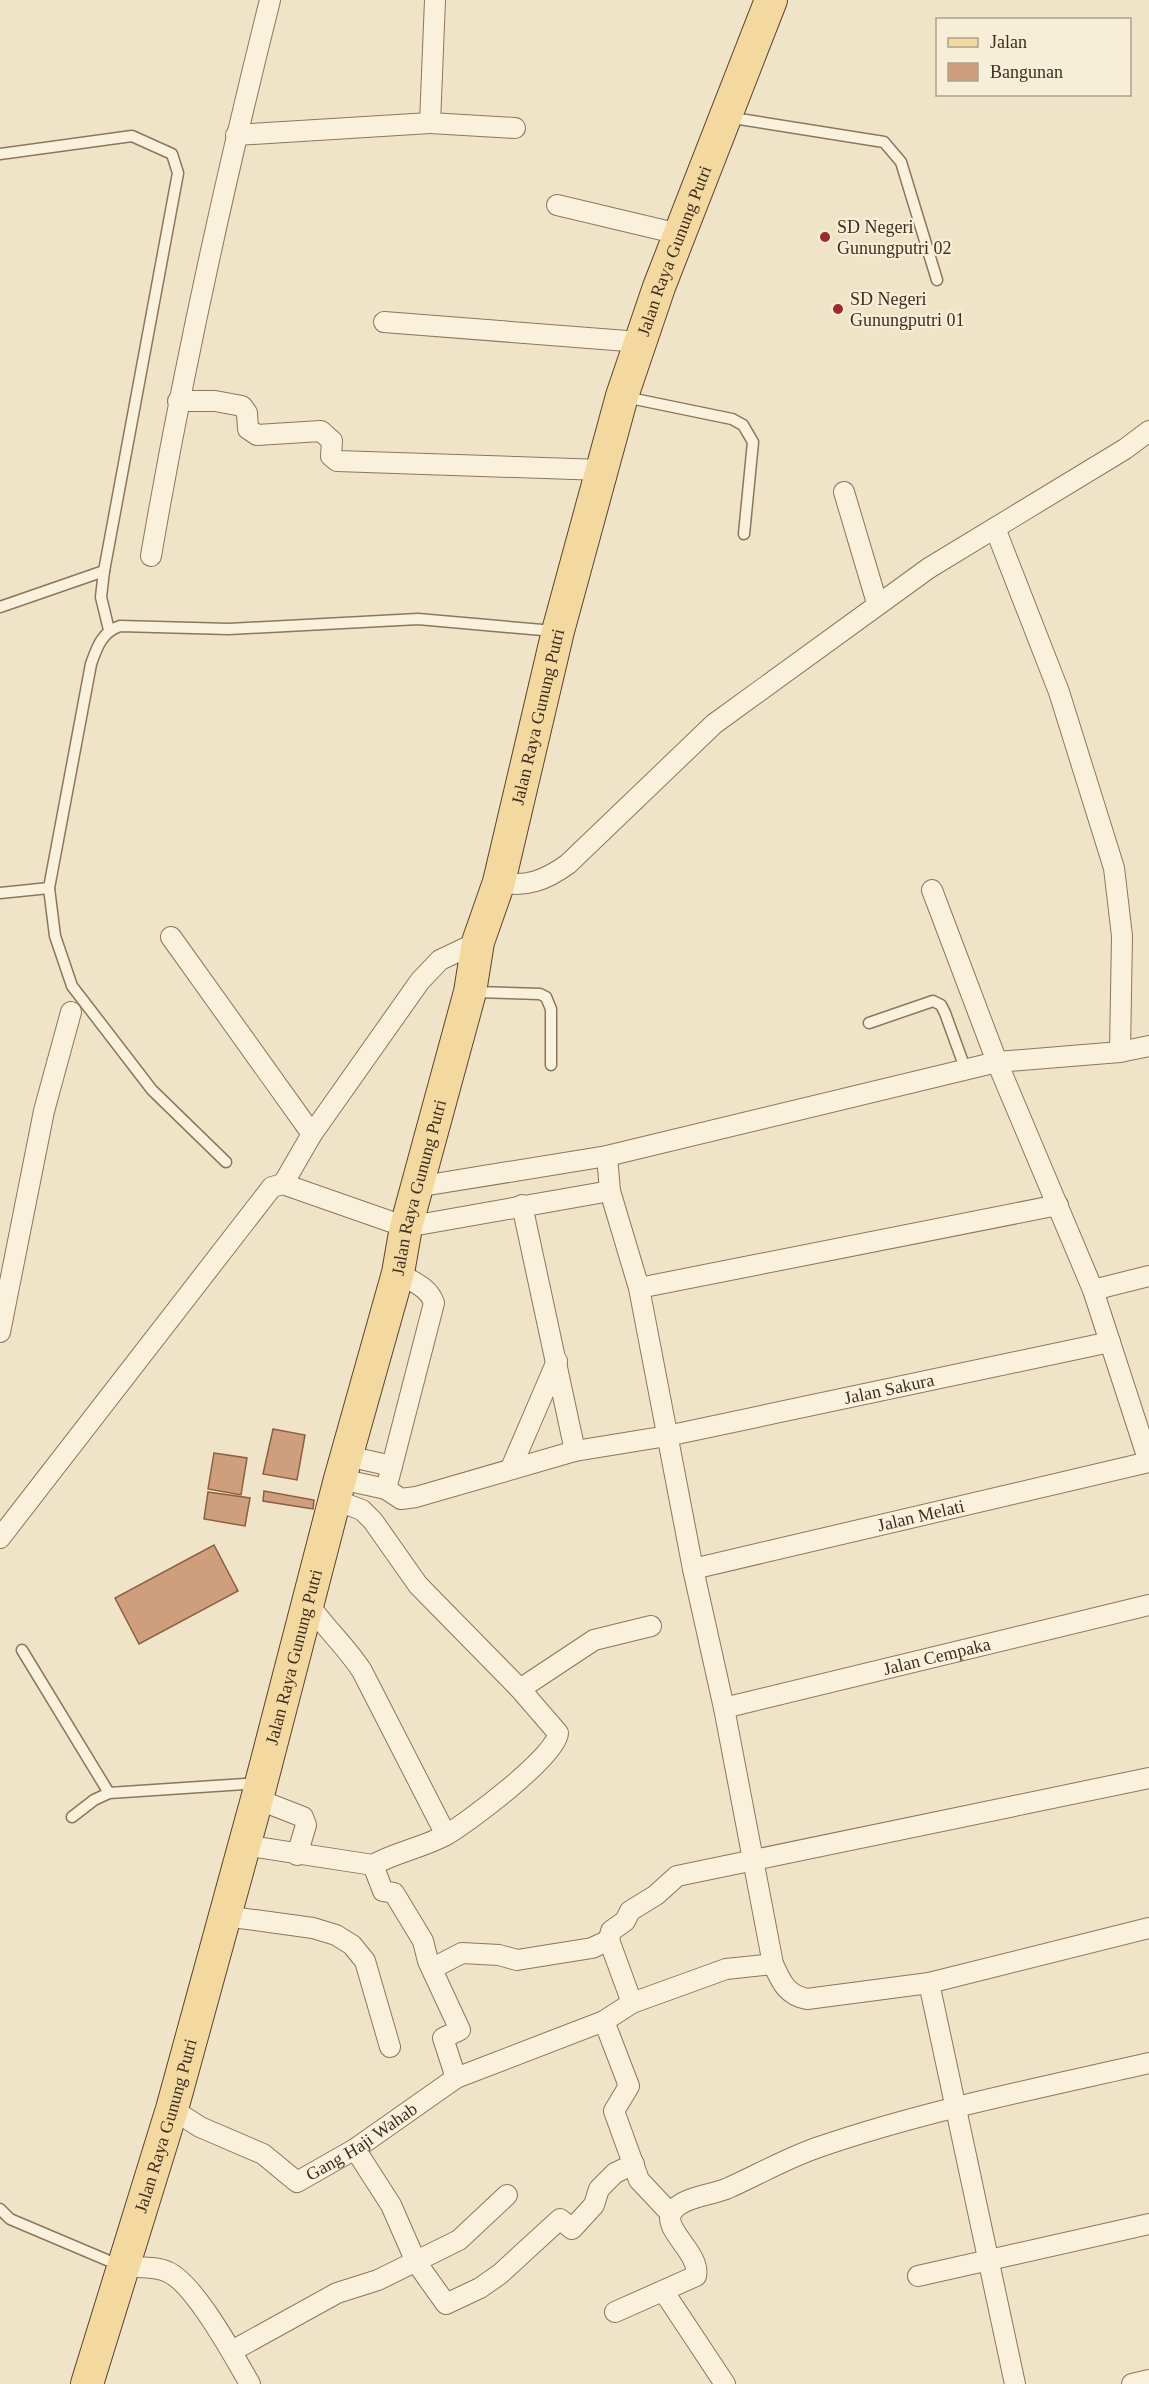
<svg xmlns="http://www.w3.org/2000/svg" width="1149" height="2384" font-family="Georgia,serif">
<rect width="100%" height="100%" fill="#f0e4c8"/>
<g fill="#cf9f7d" stroke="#8d5f41" stroke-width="1.5">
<path d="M273,1429l32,6 -8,45 -34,-6z"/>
<path d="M214,1453l33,5 -6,37 -33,-6z"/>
<path d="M264,1491l50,9 -1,9 -50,-8z"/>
<path d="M208,1492l42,6 -5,28 -41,-7z"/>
<path d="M214,1545l24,46 -99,53 -24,-46z"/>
</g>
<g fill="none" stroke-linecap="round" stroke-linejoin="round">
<g stroke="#8d765c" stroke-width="13">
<g id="service">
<path d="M727,117l157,25 17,20 36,118"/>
<path d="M0,154l132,-18 40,18 6,19 -74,398 -3,26 8,33"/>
<path d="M625,397l107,22 11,6 10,17 -9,92"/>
<path d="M0,607l104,-36"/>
<path d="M0,893l49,-5"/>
<path d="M474,992l66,2 6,3 5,12v56"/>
<path d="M869,1023l64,-22 8,4 4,8 20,55"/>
<path d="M226,1162l-74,-72 -80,-104 -17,-50 -6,-48 42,-224c6,-17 11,-32 29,-38l109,3 189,-10 136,12"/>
<path d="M22,1650l87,143"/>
<path d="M72,1817l22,-17 15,-7 150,-10"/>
<path d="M0,2209l10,10 111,47"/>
</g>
</g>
<g stroke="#8d765c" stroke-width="22">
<g id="minor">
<path d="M435,0l-5,123 85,5"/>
<path d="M236,135l194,-12"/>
<path d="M557,205l122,29"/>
<path d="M384,322l256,20"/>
<path d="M178,401h37l27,5 5,7 1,16 9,6 64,-4 11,10 -1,15 6,5 265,9"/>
<path d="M844,492l33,111"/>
<path d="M995,528l64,164 55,176 8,68 -2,116"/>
<path d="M151,556c32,-187 73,-372 119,-556"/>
<path d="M499,882c27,6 47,-2 69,-18l146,-140 215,-156 196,-119 24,-18"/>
<path d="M932,890l65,172 96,228 56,172"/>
<path d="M171,937l141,197"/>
<path d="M607,1156l3,35 29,97 54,281 31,139 49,256c8,17 13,31 34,35l122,-16 220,-55"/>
<path d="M283,1184l29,-50 108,-153 20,-21 38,-18"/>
<path d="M416,1187l191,-31 390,-94 123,-10 29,-6"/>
<path d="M522,1205l53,246"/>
<path id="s1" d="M398,1273c13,8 31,14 36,30l-48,186 15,10 15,-2 159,-46 92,-15 443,-94"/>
<path d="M639,1288l419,-83"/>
<path d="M1093,1290l56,-14"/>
<path d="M0,1332l44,-221 27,-99"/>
<path d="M347,1456l45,10"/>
<path d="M511,1468l46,-107"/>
<path d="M340,1479l46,10"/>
<path d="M335,1500l27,10 11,11 45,64 102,104 38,44c0,22 -91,90 -112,102 -24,13 -50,17 -73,30l10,26 11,2 29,48 5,20 32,69 -17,8 13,40 148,-57 25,65 -15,25 25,69 32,34"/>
<path d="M0,1538l272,-351 11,-3 123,43 204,-36"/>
<path id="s2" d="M693,1569l456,-107"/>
<path d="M308,1603c16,24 38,43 54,68l84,164"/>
<path d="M520,1689l74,-49 57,-14"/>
<path id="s3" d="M724,1708l425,-103"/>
<path d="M257,1799l46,18 3,8 -9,30"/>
<path d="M244,1845l129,20"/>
<path d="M225,1916l88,12 23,7 16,10 13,16 25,86"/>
<path d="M609,1940l2,-9 14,-10 5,-10 26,-16 21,-19 472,-98"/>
<path d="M433,1968l29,-15 37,2 18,5 75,-12 17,-8 23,63"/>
<path d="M929,1983l86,401"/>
<path d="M604,2021l28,-18 94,-34 47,-5"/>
<path id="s4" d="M172,2109l28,18 63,27 34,28 58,-33 101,-71"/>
<path d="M355,2149l36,56 25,57 30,42 34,-16 20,-14 60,-55 12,10 22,-24 5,-16 16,-16 19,-9"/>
<path d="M122,2266c14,2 34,0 46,6 27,12 67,86 82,112"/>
<path d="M918,2276l231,-52"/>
<path d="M664,2292l61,92"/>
<path d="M615,2312l81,-36c5,-23 -35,-47 -24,-64 10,-15 39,-17 54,-23 32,-14 62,-32 96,-43 106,-36 218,-58 327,-83"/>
<path d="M232,2351l105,-58 41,-13 81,-40 48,-45"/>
<path d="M1132,2384l17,-4"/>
</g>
</g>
<g stroke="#5b4430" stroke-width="34">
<g id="primary">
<path id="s5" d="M87,2384l85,-275 85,-310 83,-320 58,-206 8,-46 64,-235 8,-50 21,-60 59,-251 64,-235 37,-109 112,-287"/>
</g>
</g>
<use href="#service" stroke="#faf1dc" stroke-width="10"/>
<use href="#minor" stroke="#faf1dc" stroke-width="20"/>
<use href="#primary" stroke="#f3d9a0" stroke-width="32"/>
</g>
<g fill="#9e2a2b" stroke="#f7eed8" stroke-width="2">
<circle cx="825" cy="237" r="6"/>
<circle cx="838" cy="309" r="6"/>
</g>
<g text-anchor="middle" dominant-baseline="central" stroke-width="4.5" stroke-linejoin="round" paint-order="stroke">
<g font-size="18" fill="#3d2e20" stroke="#f7eed8" text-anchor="start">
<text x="837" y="227">SD Negeri<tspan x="837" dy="21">Gunungputri 02</tspan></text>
<text x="850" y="299">SD Negeri<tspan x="850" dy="21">Gunungputri 01</tspan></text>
</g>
<g font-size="18" fill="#3d2e20" stroke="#f7eed8">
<text stroke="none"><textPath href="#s5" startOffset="2214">Jalan Raya Gunung Putri</textPath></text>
<text stroke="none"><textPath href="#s5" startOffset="1728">Jalan Raya Gunung Putri</textPath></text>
<text stroke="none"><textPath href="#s5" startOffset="1242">Jalan Raya Gunung Putri</textPath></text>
<text stroke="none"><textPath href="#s1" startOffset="759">Jalan Sakura</textPath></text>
<text stroke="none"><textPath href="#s2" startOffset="234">Jalan Melati</textPath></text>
<text stroke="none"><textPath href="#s3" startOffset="219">Jalan Cempaka</textPath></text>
<text stroke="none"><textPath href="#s5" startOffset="756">Jalan Raya Gunung Putri</textPath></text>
<text stroke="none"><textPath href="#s5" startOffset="270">Jalan Raya Gunung Putri</textPath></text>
<text stroke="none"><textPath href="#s4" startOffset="222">Gang Haji Wahab</textPath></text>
</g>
</g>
<rect x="936" y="18" width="195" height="78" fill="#f7eed8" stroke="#ada18e" stroke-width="1.5"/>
<rect x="948" y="38" width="30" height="9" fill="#f3d9a0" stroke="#ada18e" stroke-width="1.5"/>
<text x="990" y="48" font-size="18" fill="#3d2e20">Jalan</text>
<rect x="948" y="63" width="30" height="18" fill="#cf9f7d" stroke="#ada18e" stroke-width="1.5"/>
<text x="990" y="78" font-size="18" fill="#3d2e20">Bangunan</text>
</svg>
